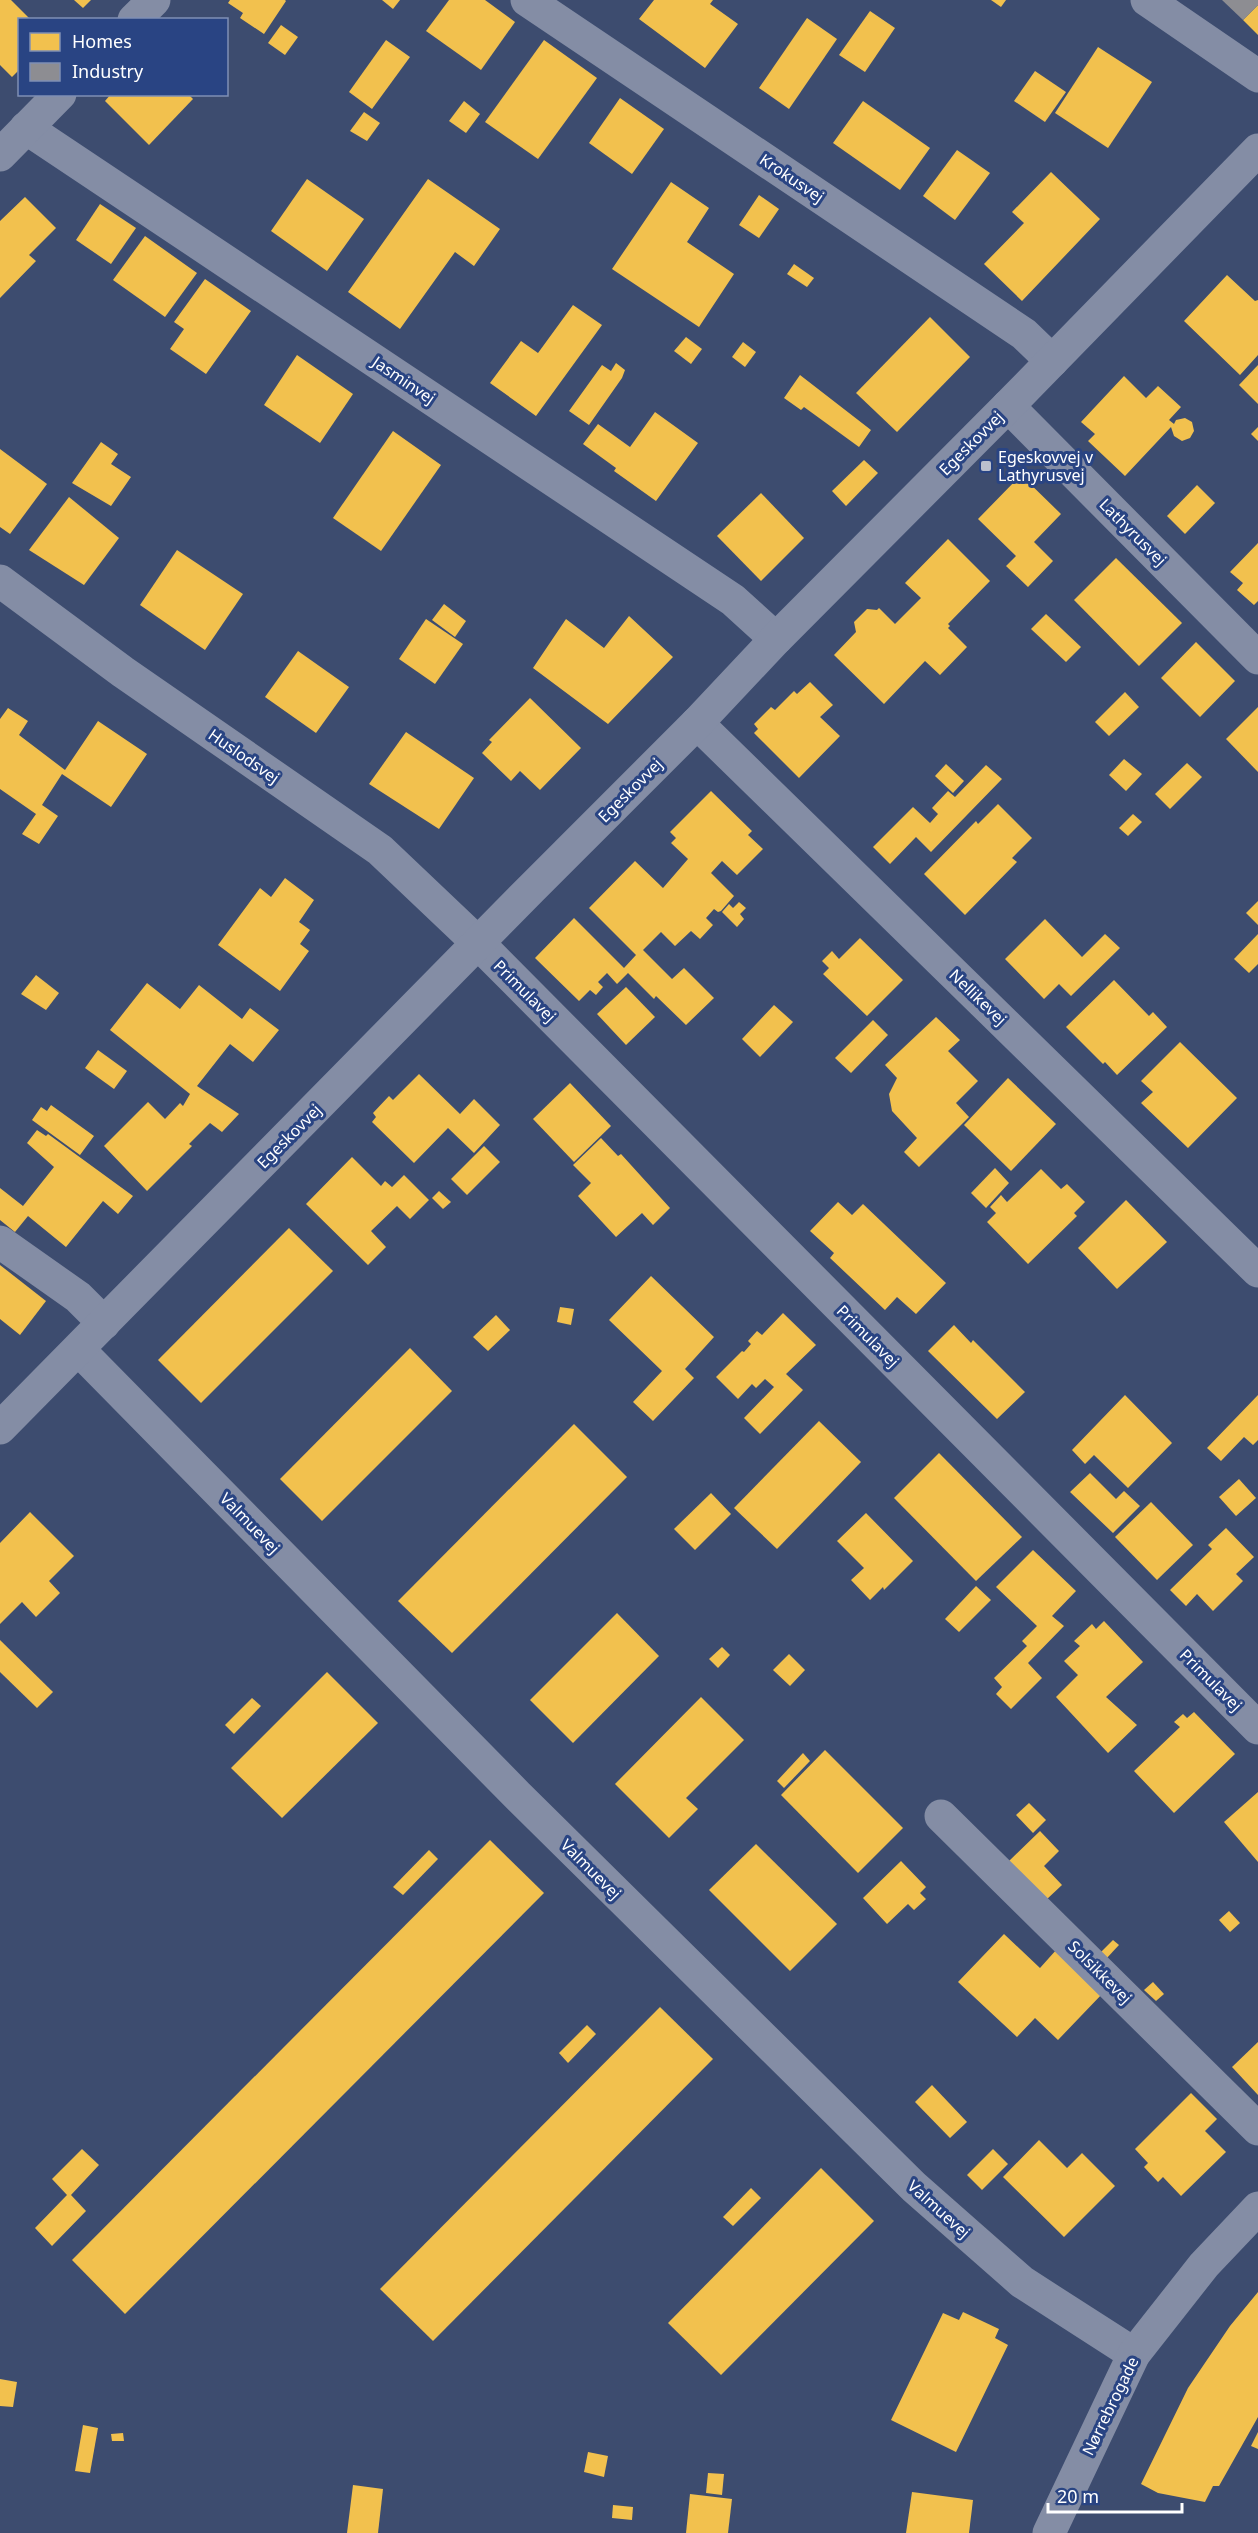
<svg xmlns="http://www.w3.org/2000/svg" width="1258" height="2533" font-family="'Noto Sans',sans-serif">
<rect width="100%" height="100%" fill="#3d4c6f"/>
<g fill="#f2c14e">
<path d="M0,0h11l20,20h-11v49l-8,8 -12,-12z"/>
<path d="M74,0h17l-8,8z"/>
<path d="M230,0h55l1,1 -22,33 -24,-16 3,-5 -15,-10z"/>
<path d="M382,0h18l-7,9z"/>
<path d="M449,0h36l30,22 -34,48 -55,-39z"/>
<path d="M654,0h59l-3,4 28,20 -33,44 -66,-49z"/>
<path d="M991,0h15l-5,7z"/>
<path d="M1258,5v30l-15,-15z"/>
<path d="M870,11l25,17 -30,44 -26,-17z"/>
<path d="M807,18l30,21 -48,70 -30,-21z"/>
<path d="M281,25l17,12 -13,18 -17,-12z"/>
<path d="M386,40l24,17 -38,52 -23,-17z"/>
<path d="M544,40l53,38 -59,81 -53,-37z"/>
<path d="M1098,47l54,35 -44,66 -53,-35z"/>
<path d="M1035,71l31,21 -21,30 -31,-21z"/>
<path d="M111,94h77l5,5 -44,46 -44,-44z"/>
<path d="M620,98l44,31 -32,45 -43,-31z"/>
<path d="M464,101l16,13 -14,19 -17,-12z"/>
<path d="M863,101l67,47 -30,42 -67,-47z"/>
<path d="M364,112l16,11 -13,18 -17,-10z"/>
<path d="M957,150l33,23 -35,47 -32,-24z"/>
<path d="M1051,172l49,47 -78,82 -38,-37 40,-41 -12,-11z"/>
<path d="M307,179l57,40 -37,52 -56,-40z"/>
<path d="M428,179l72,50 -26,37 -19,-14 -55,77 -52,-37z"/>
<path d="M671,182l38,26 -22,34 47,32 -35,53 -87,-58z"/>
<path d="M759,195l20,14 -20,29 -20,-13z"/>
<path d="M25,197l31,31 -27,27 7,6 -36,37v-77z"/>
<path d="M100,204l36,24 -25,36 -35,-24z"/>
<path d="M145,236l52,37 -32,44 -52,-37z"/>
<path d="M794,264l20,14 -7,9 -20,-13z"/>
<path d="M1227,275l28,26 3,-1v55l-18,20 -56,-54z"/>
<path d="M205,279l46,32 -45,63 -36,-25 14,-20 -10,-7z"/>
<path d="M573,305l29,20 -66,91 -46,-33 31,-42 17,12z"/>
<path d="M930,317l40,40 -73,75 -41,-39z"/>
<path d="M686,337l16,12 -11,15 -17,-13z"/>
<path d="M743,342l13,10 -11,15 -13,-10z"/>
<path d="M297,355l56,39 -33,49 -56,-38z"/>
<path d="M616,363l9,7 -3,8 -33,47 -20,-14 33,-46 9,6z"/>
<path d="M1258,365v39l-19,-19z"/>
<path d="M800,375l71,55 -12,17 -55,-40 -3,3 -17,-12z"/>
<path d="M1124,376l22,22 12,-12 23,21 -12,13 5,4 2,-4 9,-2 7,4 2,9 -4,7 -8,3 -8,-5 -3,-9 -46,49 -37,-35 7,-7 -14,-12z"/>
<path d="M655,412l43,31 -42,58 -42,-30 2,-3 -33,-24 15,-20 32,23z"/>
<path d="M1258,427v14l-7,-7z"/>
<path d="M393,431l48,34 -60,86 -48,-33z"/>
<path d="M101,442l17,12 -7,10 20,13 -20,29 -39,-23z"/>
<path d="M0,449l47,35 -37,50 -10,-7z"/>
<path d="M864,460l14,13 -32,33 -14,-15z"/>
<path d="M1021,475l40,39 -27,28 19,19 -25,26 -22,-21 10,-10 -38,-37z"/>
<path d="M1197,485l18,18 -30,31 -18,-18z"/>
<path d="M761,493l43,45 -43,43 -44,-45z"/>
<path d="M69,497l50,41 -35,47 -55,-35z"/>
<path d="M948,539l42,42 -42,43 2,2 -2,2 19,19 -27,28 -15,-14 -41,43 -50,-49 22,-23 -2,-10 13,-13 10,1 2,-2 16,16 26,-26 -16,-15z"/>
<path d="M1258,543v58l-4,4 -17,-15 6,-7 -13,-11z"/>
<path d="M177,550l66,44 -38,56 -65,-45z"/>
<path d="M1116,558l66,65 -43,43 -65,-66z"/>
<path d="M444,604l22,17 -11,16 -23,-17z"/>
<path d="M1046,614l35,33 -15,15 -35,-33z"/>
<path d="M629,616l44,41 -65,67 -75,-56 33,-49 38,29z"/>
<path d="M426,619l37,25 -28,40 -36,-25z"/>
<path d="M1196,642l39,39 -35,36 -39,-39z"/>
<path d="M298,651l51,36 -33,46 -51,-36z"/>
<path d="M810,682l23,23 -13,12 20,19 -41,42 -45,-45 4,-4 -4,-5 17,-17 4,3 19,-19 3,3z"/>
<path d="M1125,692l14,15 -30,29 -14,-14z"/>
<path d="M530,698l51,50 -41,42 -20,-19 -9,10 -29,-28 10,-11 -3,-2z"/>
<path d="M1258,707v65l-32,-33z"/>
<path d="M8,708l20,13 -9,14 46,35 33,-49 49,33 -36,53 -49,-33 -20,31 16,11 -19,28 -17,-10 14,-20 -36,-25v-70z"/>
<path d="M406,732l68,46 -35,51 -70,-45z"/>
<path d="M1124,759l18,15 -16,17 -17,-16z"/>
<path d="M1187,763l15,14 -32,32 -15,-15z"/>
<path d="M946,764l18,17 -11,12 -18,-17z"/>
<path d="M986,765l16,14 -71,73 -15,-15 -26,27 -17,-17 40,-40 17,16 8,-9 -6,-6 16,-17 7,6z"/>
<path d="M711,791l41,40 -4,4 15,14 -26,26 -15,-14 -11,12 23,23 -13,15 -3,1 -4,-3 -8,9 7,7 -13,14 -9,-8 -16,15 -14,-14 -18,18 29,29 12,-11 30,30 -28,27 -30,-29 -2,3 -26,-26 -11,11 -10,-11 -9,9 5,5 -7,8 -6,-5 -11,11 -44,-43 39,-40 50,50 12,-13 -47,-47 46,-47 28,27 25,-29 -17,-16 5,-5 -6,-6z"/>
<path d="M998,804l34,34 -20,20 5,4 -52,53 -41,-41 52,-53 2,3z"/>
<path d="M1133,814l9,8 -14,14 -9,-8z"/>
<path d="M285,878l29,22 -15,22 11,8 -10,14 9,7 -29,40 -62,-46 42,-57 11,9z"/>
<path d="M1258,901v24l-12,-12z"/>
<path d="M739,902l7,6 -6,6 4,5 -7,8 -15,-15 7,-8 4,4z"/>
<path d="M1045,919l37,38 23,-23 15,14 -49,48 -12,-12 -15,15 -39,-40z"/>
<path d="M1258,934v30l-9,9 -15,-14z"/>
<path d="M860,938l43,42 -36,36 -44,-42 6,-6 -7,-7 10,-10 7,8z"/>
<path d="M36,975l23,18 -13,17 -25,-16z"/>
<path d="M1114,980l35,36 4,-4 14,15 -50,48 -12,-13 -2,2 -37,-37z"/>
<path d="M147,983l33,26 19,-24 43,34 8,-11 29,22 -26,32 -23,-18 -33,42 42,28 -17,18 -12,-9 -21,21 3,2 -45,45 -43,-45 44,-44 17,17 15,-16 3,3 7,-12 -80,-64z"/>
<path d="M626,987l29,30 -29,28 -29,-31z"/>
<path d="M774,1005l19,17 -33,35 -18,-18z"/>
<path d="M936,1017l24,23 -12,11 30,30 -22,22 13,14 -50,50 -15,-15 13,-14 -25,-27 -3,-17 8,-16 -12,-13z"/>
<path d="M873,1020l15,15 -37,38 -16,-15z"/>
<path d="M1180,1042l57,56 -49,50 -47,-45 12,-11 -12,-11z"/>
<path d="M98,1050l29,21 -13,18 -29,-21z"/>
<path d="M419,1074l41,40 14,-15 26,26 -26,28 -26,-25 -34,35 -42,-41 4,-5 -3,-4 16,-17 4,4z"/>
<path d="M1008,1078l48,46 -45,47 -47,-46z"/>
<path d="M570,1083l41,43 -37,36 -41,-43z"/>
<path d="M51,1105l43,31 -14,19 -48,-35 9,-13 6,4z"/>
<path d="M37,1130l9,6 2,-2 85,62 -15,18 -15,-13 -37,46 -38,-31 -13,16 -15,-12v-32l23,18 31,-39 -27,-24z"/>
<path d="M601,1138l17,18 3,-2 49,54 -17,17 -11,-12 -26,24 -38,-41 13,-13 -18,-18z"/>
<path d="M484,1146l16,16 -33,33 -16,-16z"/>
<path d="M352,1157l29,29 4,-5 7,6 12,-12 25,25 -19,19 -13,-13 -26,25 15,16 -18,18 -62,-61z"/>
<path d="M995,1168l14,15 -23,25 -15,-15z"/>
<path d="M1041,1169l20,20 6,-5 18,18 -11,11 3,3 -49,48 -41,-42 9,-9 -6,-6 11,-12 6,7z"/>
<path d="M439,1191l12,11 -8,7 -11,-11z"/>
<path d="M1126,1200l41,42 -50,47 -39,-41z"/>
<path d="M838,1202l14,13 11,-11 83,79 -30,31 -19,-17 -12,13 -55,-52 4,-5 -24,-22z"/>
<path d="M289,1228l44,43 -132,132 -43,-43z"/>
<path d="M0,1265l46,36 -26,34 -20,-16z"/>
<path d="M651,1276l63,61 -29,32 9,9 -41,43 -20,-19 29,-31 -53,-51z"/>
<path d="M560,1307l14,2 -3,16 -14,-3z"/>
<path d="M783,1313l33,32 -30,29 17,16 -43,44 -16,-16 30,-31 -9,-8 -9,9 -4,-4 -14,15 -22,-22 26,-26 2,1 7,-8 -3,-3 9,-10 5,4z"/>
<path d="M496,1315l14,15 -22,21 -15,-14z"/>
<path d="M954,1325l17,18 2,-3 52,52 -28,27 -69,-68z"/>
<path d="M410,1348l42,43 -130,130 -42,-42z"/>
<path d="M1125,1395l47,48 -44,45 -34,-33 -9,9 -13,-14z"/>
<path d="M1258,1395v45l-5,5 -9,-8 -23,24 -14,-13z"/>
<path d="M819,1421l42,41 -84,87 -43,-41z"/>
<path d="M574,1424l53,53 -175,176 -54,-52z"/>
<path d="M939,1453l83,84 -46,44 -82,-83z"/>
<path d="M1090,1473l26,26 8,-8 16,15 -27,27 -43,-41z"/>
<path d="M1239,1479l17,19 -20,18 -17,-19z"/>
<path d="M711,1493l20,21 -36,36 -21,-21z"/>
<path d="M1151,1502l42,43 -36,35 -42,-43z"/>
<path d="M30,1512l44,44 -25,25 11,12 -24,24 -14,-15 -22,22v-81z"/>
<path d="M866,1513l47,48 -29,29 -1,-3 -13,13 -19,-20 13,-12 -27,-27z"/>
<path d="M1226,1528l28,29 -18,17 7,7 -30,30 -16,-17 -11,12 -16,-16 42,-41 -4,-4z"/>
<path d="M1033,1550l43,41 -24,25 12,10 -36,37 14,15 -31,31 -15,-15 6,-7 -8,-9 33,-32 -5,-5 15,-15 -41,-39z"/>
<path d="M976,1586l15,14 -32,32 -14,-13z"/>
<path d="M617,1613l42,43 -86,87 -43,-43z"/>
<path d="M1104,1621l39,41 -37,35 31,28 -29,28 -52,-56 22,-22 -14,-14 16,-15 -6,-5 18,-17 4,5z"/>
<path d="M0,1640l53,52 -16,16 -37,-36z"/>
<path d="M722,1647l8,8 -12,13 -9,-9z"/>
<path d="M789,1654l16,16 -15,16 -17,-16z"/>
<path d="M327,1672l51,51 -96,95 -51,-50z"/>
<path d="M701,1697l43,43 -58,58 12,11 -29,29 -54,-54z"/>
<path d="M252,1698l9,8 -27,28 -9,-9z"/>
<path d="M1194,1712l41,42 -61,59 -40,-42 46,-44 -6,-5 9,-8 4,4z"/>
<path d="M825,1750l78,78 -45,45 -77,-78z"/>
<path d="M803,1753l7,8 -26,27 -7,-7z"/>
<path d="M1258,1792v70l-34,-40z"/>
<path d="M1029,1803l17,17 -13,13 -17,-18z"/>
<path d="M1040,1831l19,20 -15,15 18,19 -16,15 -38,-38z"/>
<path d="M490,1840l54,53 -419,421 -53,-54z"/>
<path d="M756,1844l81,80 -47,47 -81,-81z"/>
<path d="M429,1850l9,9 -35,36 -10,-8z"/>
<path d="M901,1861l25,26 -6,6 6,6 -12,11 -6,-6 -21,20 -24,-26z"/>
<path d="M1229,1911l11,12 -10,9 -11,-12z"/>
<path d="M1004,1934l36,34 17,-19 46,44 -45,47 -23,-22 -18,19 -59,-55z"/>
<path d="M1113,1940l6,5 -14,15 -6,-6z"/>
<path d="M1153,1982l11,12 -8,7 -12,-11z"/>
<path d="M660,2007l53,52 -280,282 -53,-52z"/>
<path d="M587,2025l9,9 -28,29 -9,-10z"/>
<path d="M1258,2042v53l-26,-28z"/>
<path d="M932,2085l35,37 -17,16 -35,-36z"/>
<path d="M1191,2093l26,26 -12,12 21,21 -45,44 -18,-19 -5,5 -14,-15 4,-4 -13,-14z"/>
<path d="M1039,2140l28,28 15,-15 33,33 -51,51 -61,-60z"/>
<path d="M82,2149l17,16 -28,30 15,16 -34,35 -17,-18 32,-33 -15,-16z"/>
<path d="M993,2149l15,15 -26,26 -15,-15z"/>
<path d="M821,2168l53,53 -153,154 -53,-52z"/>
<path d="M751,2188l10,10 -28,28 -10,-9z"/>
<path d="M1258,2292v125l-39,69h-6l-8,16 -47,-9 -17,-9 47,-96 42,-62z"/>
<path d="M963,2312l36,17 -4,9 13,7 -52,107 -65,-32 52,-107 16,7z"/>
<path d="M0,2379l17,3 -4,25 -13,-1z"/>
<path d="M83,2425l15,3 -8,45 -15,-2z"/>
<path d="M1258,2432v17l-7,-3z"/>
<path d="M123,2433l1,8h-12l-1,-7z"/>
<path d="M588,2452l20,4 -4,21 -20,-5z"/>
<path d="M708,2473l16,1 -2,21 -16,-2z"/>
<path d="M353,2485l30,4 -5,44h-31z"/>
<path d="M912,2492l61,8 -4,33h-63z"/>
<path d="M690,2494l42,5 -4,34h-42z"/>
<path d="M613,2505l20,2 -1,13 -20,-2z"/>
</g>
<path fill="#8d8d92" d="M1222,0h36v5l-15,15z"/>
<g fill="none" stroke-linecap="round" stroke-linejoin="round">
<g stroke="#848da5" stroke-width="33">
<path d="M527,0l497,334 28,27"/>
<path d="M1147,0l111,76"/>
<path d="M134,20l20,-20"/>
<path d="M26,128l707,472 43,39"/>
<path d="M0,155l60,-61"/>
<path d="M1008,406l250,252"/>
<path d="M0,581l123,91 257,178 98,93 780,785"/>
<path d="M697,723l561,548"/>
<path d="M0,1242l78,55 26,26"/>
<path d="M79,1350l438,445 397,392 108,95 112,72"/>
<path d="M0,1428l532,-540 165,-165 79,-84 232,-233 250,-256"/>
<path d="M941,1816l317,313"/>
<path d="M1049,2533l85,-179 70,-89 54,-57"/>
</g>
</g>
<rect fill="#bbc0cd" stroke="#294483" stroke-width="2" x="980" y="460" width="12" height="12" rx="3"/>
<g text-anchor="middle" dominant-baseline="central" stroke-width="6" stroke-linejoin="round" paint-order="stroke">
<g font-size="16" fill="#fff" stroke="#294483">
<text transform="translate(792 178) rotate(34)">Krokusvej</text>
<text transform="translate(404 380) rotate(34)">Jasminvej</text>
<text transform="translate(971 443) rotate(-45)">Egeskovvej</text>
<text transform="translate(1133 532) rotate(45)">Lathyrusvej</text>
<text transform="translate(244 756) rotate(35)">Huslodsvej</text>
<text transform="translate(630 790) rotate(-45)">Egeskovvej</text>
<text transform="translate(525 991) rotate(45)">Primulavej</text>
<text transform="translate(978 997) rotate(44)">Nellikevej</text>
<text transform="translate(289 1136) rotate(-45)">Egeskovvej</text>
<text transform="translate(868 1336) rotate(45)">Primulavej</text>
<text transform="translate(250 1523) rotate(46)">Valmuevej</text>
<text transform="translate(1211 1680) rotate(45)">Primulavej</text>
<text transform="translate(591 1869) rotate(45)">Valmuevej</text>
<text transform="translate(1100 1972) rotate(45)">Solsikkevej</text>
<text transform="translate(939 2209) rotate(42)">Valmuevej</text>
<text transform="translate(1110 2406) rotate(-64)">Nørrebrogade</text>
</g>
<g font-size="16" fill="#fff" stroke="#294483" text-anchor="start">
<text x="998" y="457">Egeskovvej v<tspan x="998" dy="18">Lathyrusvej</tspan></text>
</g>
</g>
<rect x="18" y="18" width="210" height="78" fill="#294483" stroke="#7f8fb5" stroke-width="1.5"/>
<rect x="30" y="33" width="30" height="18" fill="#f2c14e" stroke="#7f8fb5" stroke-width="1.5"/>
<text x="72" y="48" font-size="18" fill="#ffffff">Homes</text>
<rect x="30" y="63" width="30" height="18" fill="#8d8d92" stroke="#7f8fb5" stroke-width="1.5"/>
<text x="72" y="78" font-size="18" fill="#ffffff">Industry</text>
<path d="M1048 2503v9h134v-9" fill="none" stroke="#ffffff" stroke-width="3"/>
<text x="1057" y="2503" font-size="18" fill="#ffffff" stroke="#294483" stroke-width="4.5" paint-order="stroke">20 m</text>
</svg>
